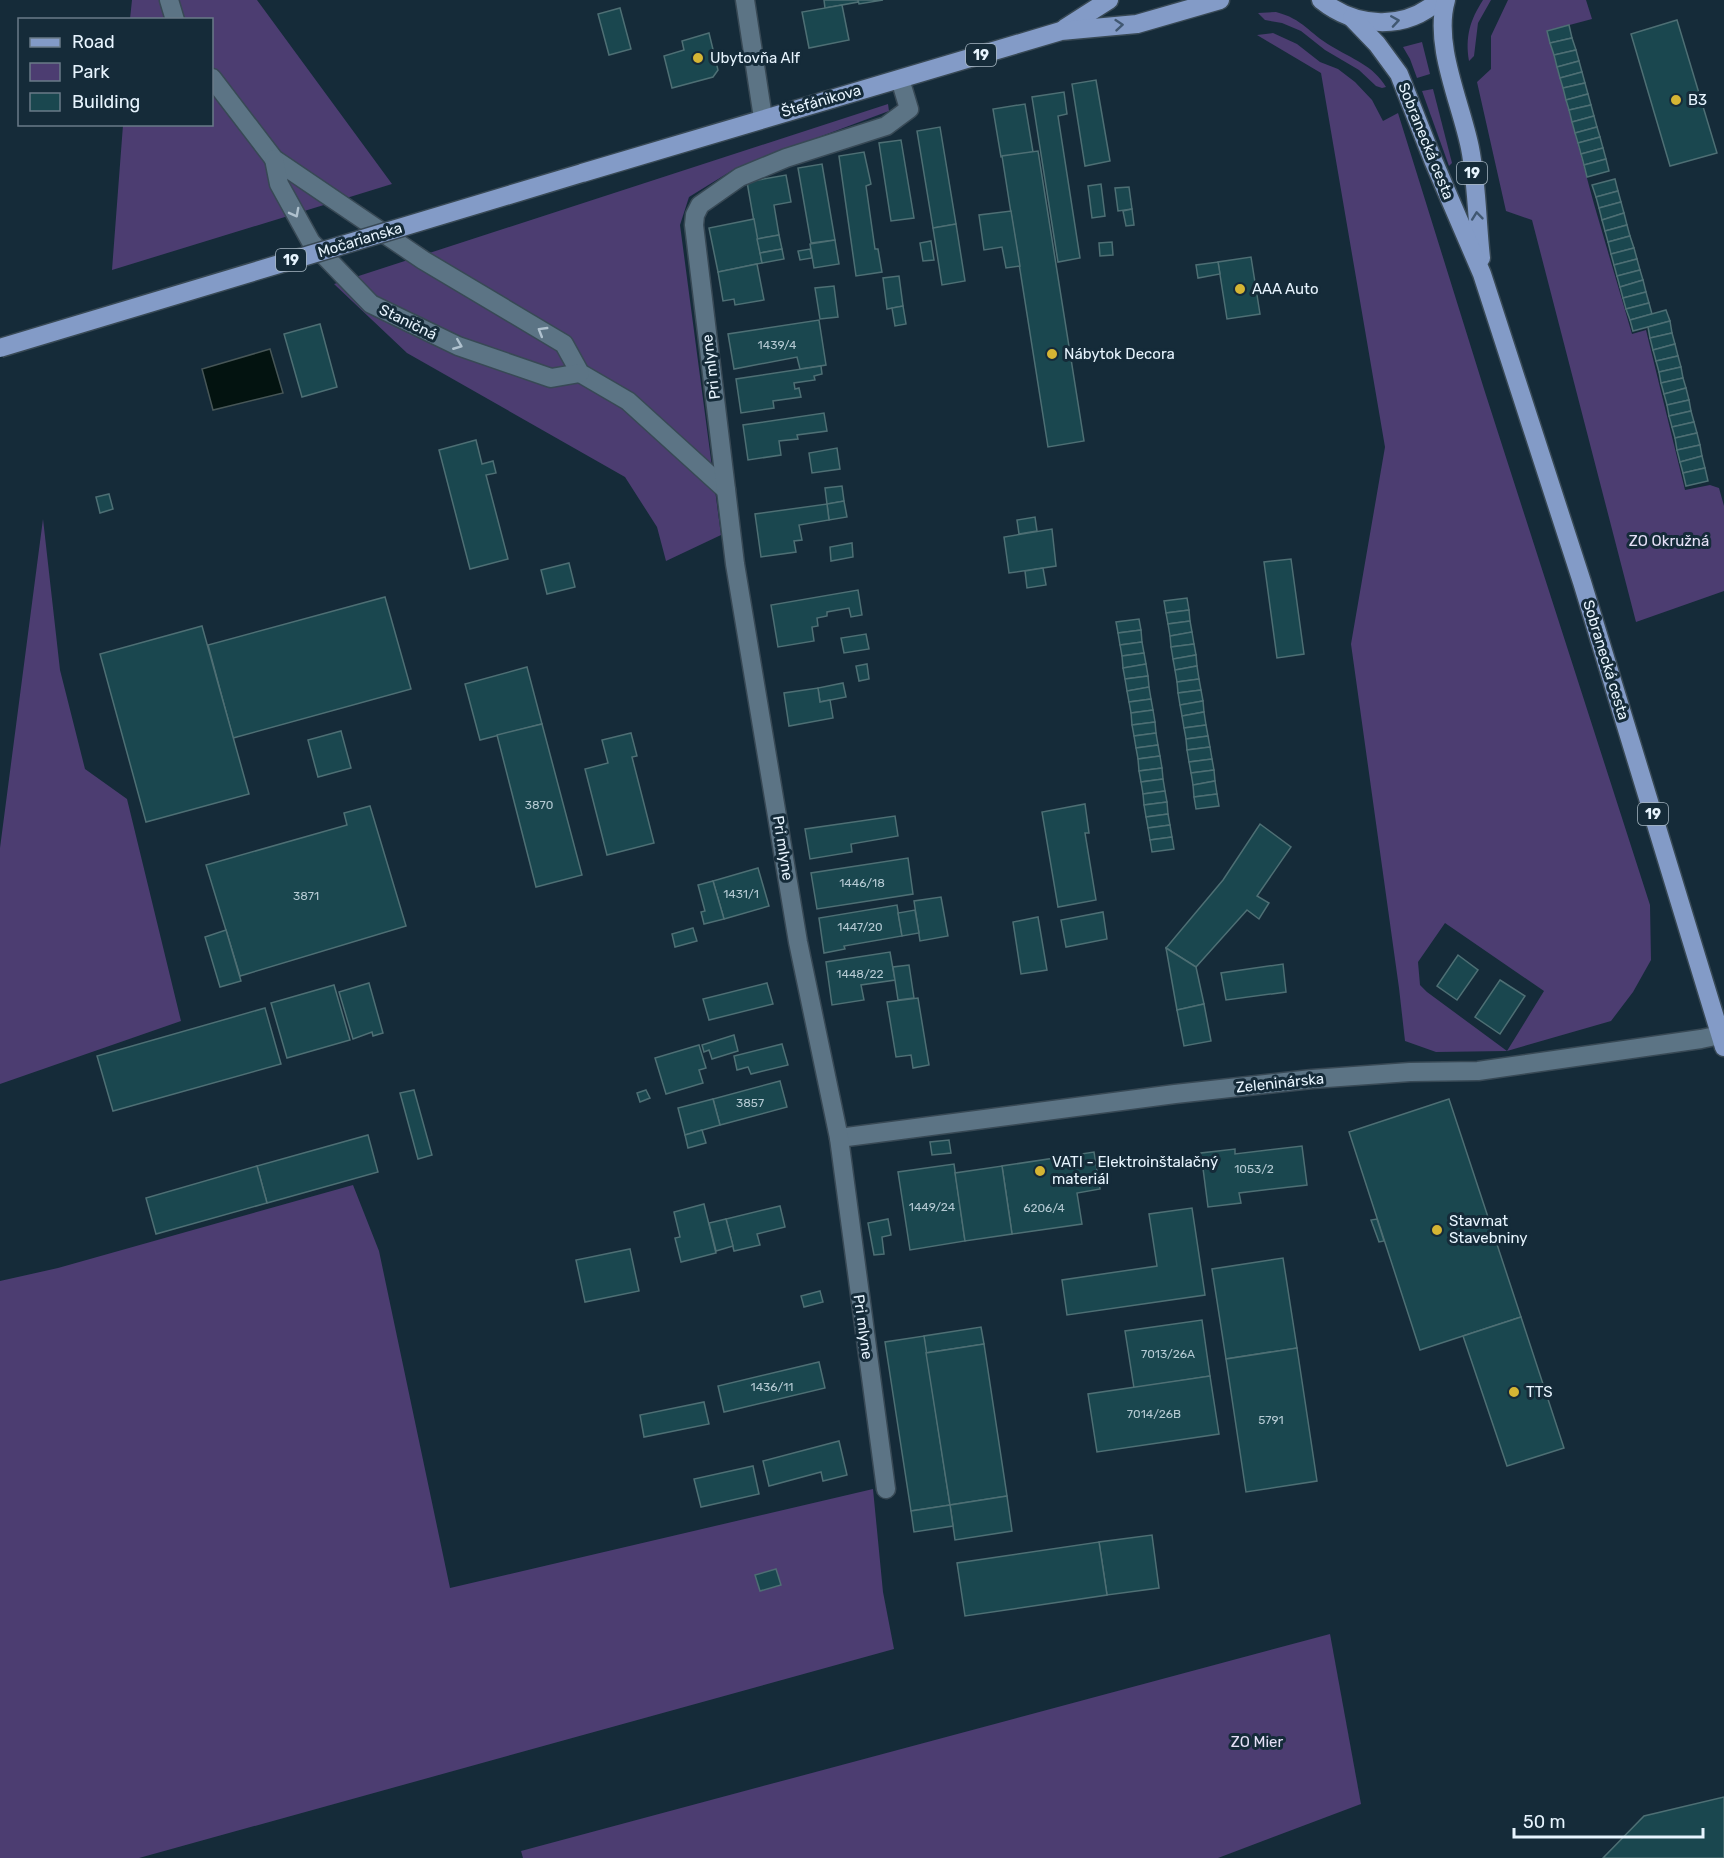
<svg xmlns="http://www.w3.org/2000/svg" width="1724" height="1858" font-family="Rubik,sans-serif">
<rect width="100%" height="100%" fill="#152b39"/>
<g fill="#4c3d71" fill-rule="evenodd">
<path d="M132,0h125l135,184 -280,86 11,-145 89,-1v-104l-82,-1z"/>
<path d="M1483,0h8l-13,23 -4,33 -5,5c-4,-24 1,-41 14,-61z"/>
<path d="M1508,0h78l6,19 -45,12 47,173 38,130 14,-4 39,160 25,-5 9,3 5,18v85l-88,31 -104,-402 -26,-9 -29,-129 14,-13v-33z"/>
<path d="M1276,12c27,7 33,21 55,34 21,13 42,19 55,41l-4,1 -6,-2 -17,-16 -34,-20 -24,-19 -19,-8 -17,-3 -7,-7z"/>
<path d="M1273,33l24,11 23,18 18,7 17,13 17,18 11,21 15,-8 86,276 166,516 1,55 -18,32 -22,29 -104,30 -71,1 -31,-11 -6,-53 -48,-344 34,-197 -64,-374 -64,-38zM1445,923l99,68 -37,60 -80,-59 -7,-7 -2,-23z"/>
<path d="M1422,42l8,32 -13,4 -7,-19 -7,-12z"/>
<path d="M1433,89l19,74 -3,3 -27,-75z"/>
<path d="M888,104l1,7 -153,57 -47,29 -9,28 41,310 -55,26 -9,-34 -32,-50 -218,-124 -73,-69z"/>
<path d="M43,519l17,151 25,99 42,30 54,222 -181,63v-236z"/>
<path d="M353,1185l26,66 71,337 423,-99 10,103 11,57 -755,209h-139v-577l58,-13z"/>
<path d="M1330,1634l31,170 -143,54h-695l-2,-7z"/>
</g>
<path fill="#031310" stroke="#475657" stroke-width="1.5" d="M270,349l13,44 -70,17 -11,-41z"/>
<g fill="#1a474f" stroke="#4e6f74" stroke-width="1.5">
<path d="M824,0h34v2l-33,6z"/>
<path d="M858,0h25l-24,4z"/>
<path d="M842,5l7,35 -40,8 -7,-36z"/>
<path d="M620,8l11,41 -22,6 -11,-41z"/>
<path d="M1677,20l40,133 -47,13 -39,-132z"/>
<path d="M1569,25l3,13 -22,5 -3,-12z"/>
<path d="M709,33l9,37 -5,7 -41,11 -8,-32 20,-6 -2,-9z"/>
<path d="M1572,38l4,12 -22,5 -4,-12z"/>
<path d="M1576,50l3,11 -22,6 -3,-12z"/>
<path d="M1579,61l3,11 -22,6 -3,-11z"/>
<path d="M1582,72l3,11 -22,5 -3,-10z"/>
<path d="M1096,80l14,81 -25,5 -13,-82z"/>
<path d="M1585,83l3,11 -22,6 -3,-12z"/>
<path d="M1064,92l3,22 -9,2 22,142 -22,4 -26,-165z"/>
<path d="M1588,94l3,11 -22,5 -3,-10z"/>
<path d="M1025,104l8,48 -32,5 -8,-48z"/>
<path d="M1591,105l3,11 -22,6 -3,-12z"/>
<path d="M1594,116l3,11 -22,6 -3,-11z"/>
<path d="M940,127l16,97 -23,4 -16,-97z"/>
<path d="M1597,127l3,10 -22,6 -3,-10z"/>
<path d="M1600,137l3,11 -22,6 -3,-11z"/>
<path d="M901,140l13,78 -23,3 -12,-78z"/>
<path d="M1603,148l3,11 -22,6 -3,-11z"/>
<path d="M1038,151l46,290 -36,6 -46,-291z"/>
<path d="M864,152l7,32 -5,2 9,63h3l4,23 -26,4 -17,-120z"/>
<path d="M1606,159l3,12 -22,6 -3,-12z"/>
<path d="M822,164l13,76 -24,3 -13,-75z"/>
<path d="M786,175l5,27 -17,3 5,30 -22,4 -10,-57z"/>
<path d="M1615,179l3,12 -22,6 -4,-12z"/>
<path d="M1101,184l4,32 -13,2 -4,-32z"/>
<path d="M1129,187l3,22 -14,2 -3,-23z"/>
<path d="M1618,191l3,11 -22,6 -3,-11z"/>
<path d="M1621,202l3,11 -22,7 -3,-12z"/>
<path d="M1132,209l2,16 -8,1 -3,-15z"/>
<path d="M1011,211l9,55 -14,2 -4,-21 -18,3 -5,-35z"/>
<path d="M1624,213l3,12 -22,6 -3,-11z"/>
<path d="M754,219l8,44 -44,9 -9,-44z"/>
<path d="M956,224l9,57 -23,4 -9,-57z"/>
<path d="M1627,225l3,11 -22,6 -3,-11z"/>
<path d="M779,235l3,14 -22,4 -3,-14z"/>
<path d="M1630,236l4,12 -23,6 -3,-12z"/>
<path d="M835,240l4,24 -25,4 -4,-24z"/>
<path d="M931,241l3,19 -11,1 -3,-18z"/>
<path d="M1112,242l1,13 -13,1 -1,-13z"/>
<path d="M1634,248l3,11 -23,6 -3,-11z"/>
<path d="M782,249l2,10 -22,4 -2,-10z"/>
<path d="M810,249l2,9 -12,2 -2,-9z"/>
<path d="M1251,257l9,57 -33,5 -9,-57z"/>
<path d="M1637,259l3,11 -23,6 -3,-11z"/>
<path d="M1218,262l2,12 -22,4 -2,-13z"/>
<path d="M757,264l7,36 -29,5 -1,-6 -11,2 -5,-29z"/>
<path d="M1640,270l3,10 -23,7 -3,-11z"/>
<path d="M899,276l4,30 -16,3 -4,-31z"/>
<path d="M1643,280l3,12 -23,6 -3,-11z"/>
<path d="M834,286l4,31 -18,2 -5,-31z"/>
<path d="M1646,292l3,11 -23,6 -3,-11z"/>
<path d="M1649,303l3,11 -22,6 -4,-11z"/>
<path d="M903,306l3,18 -11,2 -3,-18z"/>
<path d="M1666,310l4,11 -37,10 -3,-11z"/>
<path d="M819,320l7,45 -26,4 -3,-12 -63,12 -6,-35z"/>
<path d="M1670,321l2,12 -22,5 -2,-11z"/>
<path d="M320,324l17,63 -35,10 -18,-63z"/>
<path d="M1672,333l3,11 -22,6 -3,-12z"/>
<path d="M1675,344l3,12 -22,5 -3,-11z"/>
<path d="M1678,356l3,11 -22,5 -3,-11z"/>
<path d="M821,366l1,8 -8,2 1,4 -21,3 1,6 4,-1 2,9 -28,4 1,7 -33,5 -5,-34z"/>
<path d="M1681,367l2,11 -22,5 -2,-11z"/>
<path d="M1683,378l3,10 -22,6 -3,-11z"/>
<path d="M1686,388l3,12 -22,5 -3,-11z"/>
<path d="M1689,400l2,11 -22,5 -2,-11z"/>
<path d="M1691,411l3,11 -22,5 -3,-11z"/>
<path d="M824,413l3,18 -30,4 1,4 -19,2 2,14 -33,5 -5,-35z"/>
<path d="M1694,422l3,11 -22,5 -3,-11z"/>
<path d="M1697,433l3,12 -23,5 -2,-12z"/>
<path d="M476,440l6,24 11,-3 3,12 -10,2 22,84 -38,10 -31,-119z"/>
<path d="M1700,445l2,11 -22,6 -3,-12z"/>
<path d="M837,448l3,21 -28,4 -3,-20z"/>
<path d="M1702,456l3,12 -22,5 -3,-11z"/>
<path d="M1705,468l3,13 -22,5 -3,-13z"/>
<path d="M842,486l2,15 -17,3 -2,-16z"/>
<path d="M109,494l4,15 -13,4 -4,-16z"/>
<path d="M844,501l3,16 -18,3 -2,-16z"/>
<path d="M827,504l2,16 -30,5 3,15 -8,1 2,11 -35,5 -6,-43z"/>
<path d="M1035,517l2,14 -18,3 -2,-14z"/>
<path d="M1052,529l4,37 -47,7 -5,-36z"/>
<path d="M852,543l1,14 -22,4 -1,-14z"/>
<path d="M1291,559l13,95 -27,4 -13,-96z"/>
<path d="M569,563l6,24 -28,7 -6,-24z"/>
<path d="M1043,568l3,17 -19,3 -2,-17z"/>
<path d="M858,590l4,25 -11,2 -2,-9 -22,4v4l-10,2 1,8 -6,1 2,14 -36,6 -7,-42z"/>
<path d="M385,597l26,92 -178,49 -25,-93z"/>
<path d="M1187,598l2,12 -23,3 -2,-12z"/>
<path d="M1189,610l1,11 -22,3 -2,-11z"/>
<path d="M1139,619l2,11 -23,3 -2,-11z"/>
<path d="M1190,621l2,11 -22,4 -2,-12z"/>
<path d="M202,626l47,168 -103,28 -46,-168z"/>
<path d="M1141,630l1,12 -22,3 -2,-12z"/>
<path d="M1192,632l2,12 -23,3 -1,-11z"/>
<path d="M866,634l3,15 -25,4 -3,-15z"/>
<path d="M1142,642l2,11 -22,3 -2,-11z"/>
<path d="M1194,644l2,11 -23,4 -2,-12z"/>
<path d="M1144,653l2,11 -23,4 -1,-12z"/>
<path d="M1196,655l1,11 -22,4 -2,-11z"/>
<path d="M867,664l2,15 -10,2 -3,-15z"/>
<path d="M1146,664l2,12 -23,3 -2,-11z"/>
<path d="M1197,666l2,13 -22,3 -2,-12z"/>
<path d="M527,667l15,57 -62,16 -15,-56z"/>
<path d="M1148,676l1,11 -22,4 -2,-12z"/>
<path d="M1199,679l2,11 -23,3 -1,-11z"/>
<path d="M843,683l3,14 -26,5 -2,-14z"/>
<path d="M1149,687l2,12 -22,3 -2,-11z"/>
<path d="M818,688l2,14 10,-2 3,18 -44,8 -5,-33z"/>
<path d="M1201,690l2,11 -23,4 -2,-12z"/>
<path d="M1151,699l2,11 -22,3 -2,-11z"/>
<path d="M1203,701l1,11 -22,4 -2,-11z"/>
<path d="M1153,710l2,12 -23,3 -1,-12z"/>
<path d="M1204,712l2,13 -22,3 -2,-12z"/>
<path d="M1155,722l1,11 -22,3 -2,-11z"/>
<path d="M542,724l40,151 -46,12 -39,-152z"/>
<path d="M1206,725l2,11 -22,3 -2,-11z"/>
<path d="M341,731l10,37 -33,9 -10,-37z"/>
<path d="M631,733l6,23 -5,1 22,86 -47,12 -22,-86 23,-6 -6,-23z"/>
<path d="M1156,733l2,12 -22,3 -2,-12z"/>
<path d="M1208,736l2,11 -23,3 -1,-11z"/>
<path d="M1158,745l2,11 -22,3 -2,-11z"/>
<path d="M1210,747l2,12 -23,3 -2,-12z"/>
<path d="M1160,756l2,12 -23,3 -1,-12z"/>
<path d="M1212,759l2,11 -23,3 -2,-11z"/>
<path d="M1162,768l1,11 -22,3 -2,-11z"/>
<path d="M1214,770l1,11 -22,4 -2,-12z"/>
<path d="M1163,779l2,12 -22,3 -2,-12z"/>
<path d="M1215,781l2,13 -23,3 -1,-12z"/>
<path d="M1165,791l2,11 -23,3 -1,-11z"/>
<path d="M1217,794l2,12 -23,3 -2,-12z"/>
<path d="M1167,802l1,12 -22,3 -2,-12z"/>
<path d="M1085,804l4,29h-4l11,67 -38,7 -16,-95z"/>
<path d="M370,806l36,120 -166,50 -34,-111 141,-40 -3,-12z"/>
<path d="M1168,814l2,11 -22,3 -2,-11z"/>
<path d="M895,816l3,20 -47,8 1,8 -42,7 -5,-30z"/>
<path d="M1260,824l31,23 -34,49 12,7 -10,16 -12,-9 -51,57 -30,-19 57,-68z"/>
<path d="M1170,825l2,12 -22,3 -2,-12z"/>
<path d="M1172,837l2,12 -22,3 -2,-12z"/>
<path d="M908,858l5,36 -96,15 -6,-36z"/>
<path d="M758,868l11,38 -45,13 -11,-38z"/>
<path d="M713,881l11,38 -20,5 -3,-12 4,-1 -7,-26z"/>
<path d="M941,897l7,39 -28,5 -6,-40z"/>
<path d="M897,905l5,31 -58,10 1,3 -21,4 -5,-35z"/>
<path d="M915,910l4,23 -17,3 -4,-23z"/>
<path d="M1103,912l4,27 -41,8 -5,-27z"/>
<path d="M1038,917l9,53 -26,4 -8,-52z"/>
<path d="M693,928l4,13 -22,6 -3,-13z"/>
<path d="M226,930l15,51 -21,6 -15,-50z"/>
<path d="M1166,948l30,19 8,37 -27,6z"/>
<path d="M890,952l5,28 -34,5 3,15 -32,5 -6,-43z"/>
<path d="M1458,955l20,15 -21,30 -20,-14z"/>
<path d="M1283,964l3,28 -60,8 -5,-27z"/>
<path d="M909,965l5,33 -16,2 -5,-33z"/>
<path d="M1500,980l25,16 -25,38 -25,-17z"/>
<path d="M369,983l14,50 -10,3 -1,-4 -19,7 -14,-47z"/>
<path d="M767,983l6,21 -64,16 -6,-21z"/>
<path d="M334,985l16,55 -63,18 -16,-55z"/>
<path d="M918,998l11,67 -16,3 -2,-13 -15,2 -9,-55z"/>
<path d="M1204,1004l7,37 -27,5 -7,-36z"/>
<path d="M265,1008l16,56 -168,47 -16,-55z"/>
<path d="M734,1035l4,16 -26,8 -3,-9 -5,2 -2,-7z"/>
<path d="M782,1044l6,21 -37,9 -3,-7 -11,3 -3,-14z"/>
<path d="M699,1045l7,23 -7,2 4,13 -37,11 -11,-36z"/>
<path d="M780,1081l7,26 -67,18 -7,-26z"/>
<path d="M414,1090l18,65 -14,4 -18,-66z"/>
<path d="M646,1090l4,8 -10,4 -3,-9z"/>
<path d="M713,1099l7,26 -35,10 -7,-27z"/>
<path d="M1449,1099l72,218 -101,33 -71,-218z"/>
<path d="M702,1130l4,13 -18,5 -3,-13z"/>
<path d="M368,1135l10,37 -111,31 -10,-37z"/>
<path d="M949,1140l2,13 -19,2 -2,-13z"/>
<path d="M1302,1146l5,39 -68,8 2,10 -33,4 -7,-54 34,-4v5z"/>
<path d="M1094,1152l6,37 -23,4 5,31 -70,10 -10,-68z"/>
<path d="M954,1164l11,77 -55,9 -12,-78z"/>
<path d="M257,1166l10,37 -111,31 -10,-36z"/>
<path d="M1002,1166l10,68 -47,7 -10,-68z"/>
<path d="M704,1204l12,49 -35,9 -6,-24 5,-1 -6,-25z"/>
<path d="M780,1206l5,21 -28,7 3,11 -26,6 -8,-32z"/>
<path d="M1192,1208l13,87 -138,20 -5,-35 95,-14 -8,-52z"/>
<path d="M726,1219l7,27 -17,5 -7,-28z"/>
<path d="M888,1219l3,16 -9,2 2,17 -10,1 -6,-32z"/>
<path d="M1377,1219l7,22 -5,1 -8,-22z"/>
<path d="M630,1249l9,42 -54,11 -9,-42z"/>
<path d="M1283,1258l14,90 -71,11 -14,-90z"/>
<path d="M820,1291l3,11 -19,5 -3,-11z"/>
<path d="M1521,1317l43,131 -57,18 -44,-130z"/>
<path d="M1202,1320l8,56 -76,12 -9,-57z"/>
<path d="M981,1327l3,17 -58,9 -2,-17z"/>
<path d="M924,1336l26,169 -39,6 -26,-169z"/>
<path d="M984,1344l23,152 -57,9 -24,-152z"/>
<path d="M1297,1348l20,133 -71,11 -20,-133z"/>
<path d="M819,1362l6,26 -101,24 -6,-26z"/>
<path d="M1210,1376l9,58 -122,18 -9,-58z"/>
<path d="M704,1402l5,22 -65,13 -4,-22z"/>
<path d="M839,1441l8,34 -24,6 -2,-9 -52,14 -6,-25z"/>
<path d="M753,1466l6,28 -58,13 -7,-28z"/>
<path d="M1007,1496l5,35 -57,9 -5,-35z"/>
<path d="M950,1505l3,21 -39,6 -3,-21z"/>
<path d="M1152,1535l7,53 -52,7 -8,-53z"/>
<path d="M1099,1542l8,53 -142,21 -8,-53z"/>
<path d="M776,1569l5,16 -21,6 -5,-16z"/>
<path d="M1724,1797v61h-121l41,-42z"/>
</g>
<g fill="none" stroke-linecap="round" stroke-linejoin="round">
<g stroke="#384955" stroke-width="21">
<g id="minor">
<path d="M169,0l6,20"/>
<path d="M745,0l18,118"/>
<path d="M212,78l62,81 149,101 141,84 16,29 48,28 98,89"/>
<path d="M274,159l5,25 32,58 60,62 87,42 93,32 29,-5"/>
<path d="M839,1138l336,-44 137,-15 98,-7 68,-1 223,-32 19,-4"/>
<path d="M886,1489l-47,-351 -41,-196 -63,-378 -41,-339 1,-10 5,-10 40,-28 46,-19 100,-32 23,-17 -9,-30"/>
</g>
</g>
<g stroke="#384955" stroke-width="21">
<g id="major">
<path d="M1321,0c35,28 84,31 118,0"/>
<path d="M1446,0c-13,45 15,103 24,148 7,36 7,74 11,110"/>
<path d="M1352,18l25,26 22,30 34,86 49,114 100,308 142,465"/>
<path d="M1065,28l44,-28"/>
<path d="M582,173l479,-142 76,-7 83,-24"/>
</g>
</g>
<use href="#minor" stroke="#5c7485" stroke-width="18"/>
<use href="#major" stroke="#839bc7" stroke-width="18"/>
<g stroke="#384955" stroke-width="21" stroke-linecap="butt">
<path id="major-bridge" d="M0,348l582,-175"/>
</g>
<use href="#major-bridge" stroke="#839bc7" stroke-width="18"/>
</g>
<defs><path id="oneway-chevron" d="M-2-3.5L2.5 0L-2 3.5" fill="none" stroke-width="1.6" stroke-linecap="round" stroke-linejoin="round" transform="scale(1.5)"/></defs>
<g stroke="#415872">
<use href="#oneway-chevron" transform="translate(1395 21) rotate(-9)"/>
<use href="#oneway-chevron" transform="translate(1119 25) rotate(-5)"/>
<use href="#oneway-chevron" transform="translate(1477 216) rotate(-96)"/>
</g>
<g stroke="#afc1ce">
<use href="#oneway-chevron" transform="translate(295 213) rotate(62)"/>
<use href="#oneway-chevron" transform="translate(542 331) rotate(-149)"/>
<use href="#oneway-chevron" transform="translate(458 345) rotate(22)"/>
</g>
<g fill="#d5b534" stroke="#152b39" stroke-width="2">
<circle cx="698" cy="58" r="6"/>
<circle cx="1676" cy="100" r="6"/>
<circle cx="1240" cy="289" r="6"/>
<circle cx="1052" cy="354" r="6"/>
<circle cx="1040" cy="1171" r="6"/>
<circle cx="1437" cy="1230" r="6"/>
<circle cx="1514" cy="1392" r="6"/>
</g>
<g text-anchor="middle" dominant-baseline="central" stroke-width="6" stroke-linejoin="round" paint-order="stroke">
<g font-size="12" fill="#b4c9d2">
<text x="777" y="345">1439/4</text>
<text x="539" y="805">3870</text>
<text x="862" y="883">1446/18</text>
<text x="741" y="894">1431/1</text>
<text x="306" y="896">3871</text>
<text x="860" y="927">1447/20</text>
<text x="860" y="974">1448/22</text>
<text x="750" y="1103">3857</text>
<text x="1254" y="1169">1053/2</text>
<text x="932" y="1207">1449/24</text>
<text x="1044" y="1208">6206/4</text>
<text x="1168" y="1354">7013/26A</text>
<text x="772" y="1387">1436/11</text>
<text x="1154" y="1414">7014/26B</text>
<text x="1271" y="1420">5791</text>
</g>
<g fill="#152b39" stroke="#a8b8c3" stroke-width="1.5">
<rect x="966" y="44" width="30" height="22" rx="4.5"/>
<rect x="1457" y="162" width="30" height="22" rx="4.5"/>
<rect x="276" y="249" width="30" height="22" rx="4.5"/>
<rect x="1638" y="803" width="30" height="22" rx="4.5"/>
</g>
<g font-size="14" font-weight="bold" fill="#e7f4fe">
<text x="981" y="55">19</text>
<text x="1472" y="173">19</text>
<text x="291" y="260">19</text>
<text x="1653" y="814">19</text>
</g>
<g font-size="15" fill="#e7f4fe" stroke="#152b39" text-anchor="start">
<text x="710" y="58">Ubytovňa Alf</text>
<text x="1688" y="100">B3</text>
<text x="1252" y="289">AAA Auto</text>
<text x="1064" y="354">Nábytok Decora</text>
<text x="1052" y="1162">VATI - Elektroinštalačný<tspan x="1052" dy="17">materiál</tspan></text>
<text x="1449" y="1221">Stavmat<tspan x="1449" dy="17">Stavebniny</tspan></text>
<text x="1526" y="1392">TTS</text>
</g>
<g font-size="15" fill="#e7f4fe" stroke="#152b39">
<text transform="translate(821 101) rotate(-16)">Štefánikova</text>
<text transform="translate(1426 141) rotate(68)">Sobranecká cesta</text>
<text transform="translate(360 240) rotate(-17)">Močarianska</text>
<text transform="translate(408 322) rotate(26)">Staničná</text>
<text transform="translate(711 367) rotate(-97)">Pri mlyne</text>
<text transform="translate(1606 660) rotate(73)">Sobranecká cesta</text>
<text transform="translate(783 848) rotate(81)">Pri mlyne</text>
<text transform="translate(1280 1083) rotate(-6)">Zeleninárska</text>
<text transform="translate(863 1327) rotate(82)">Pri mlyne</text>
</g>
<g font-size="15" fill="#e5e0f7" stroke="#152b39">
<text x="1669" y="541">ZO Okružná</text>
<text x="1257" y="1742">ZO Mier</text>
</g>
</g>
<rect x="18" y="18" width="195" height="108" fill="#152b39" stroke="#697b88" stroke-width="1.5"/>
<rect x="30" y="38" width="30" height="9" fill="#839bc7" stroke="#697b88" stroke-width="1.5"/>
<text x="72" y="48" font-size="18" fill="#e7f4fe">Road</text>
<rect x="30" y="63" width="30" height="18" fill="#4c3d71" stroke="#697b88" stroke-width="1.5"/>
<text x="72" y="78" font-size="18" fill="#e7f4fe">Park</text>
<rect x="30" y="93" width="30" height="18" fill="#1a474f" stroke="#697b88" stroke-width="1.5"/>
<text x="72" y="108" font-size="18" fill="#e7f4fe">Building</text>
<path d="M1514 1828v9h189v-9" fill="none" stroke="#e7f4fe" stroke-width="3"/>
<text x="1523" y="1828" font-size="18" fill="#e7f4fe" stroke="#152b39" stroke-width="4.5" paint-order="stroke">50 m</text>
</svg>
